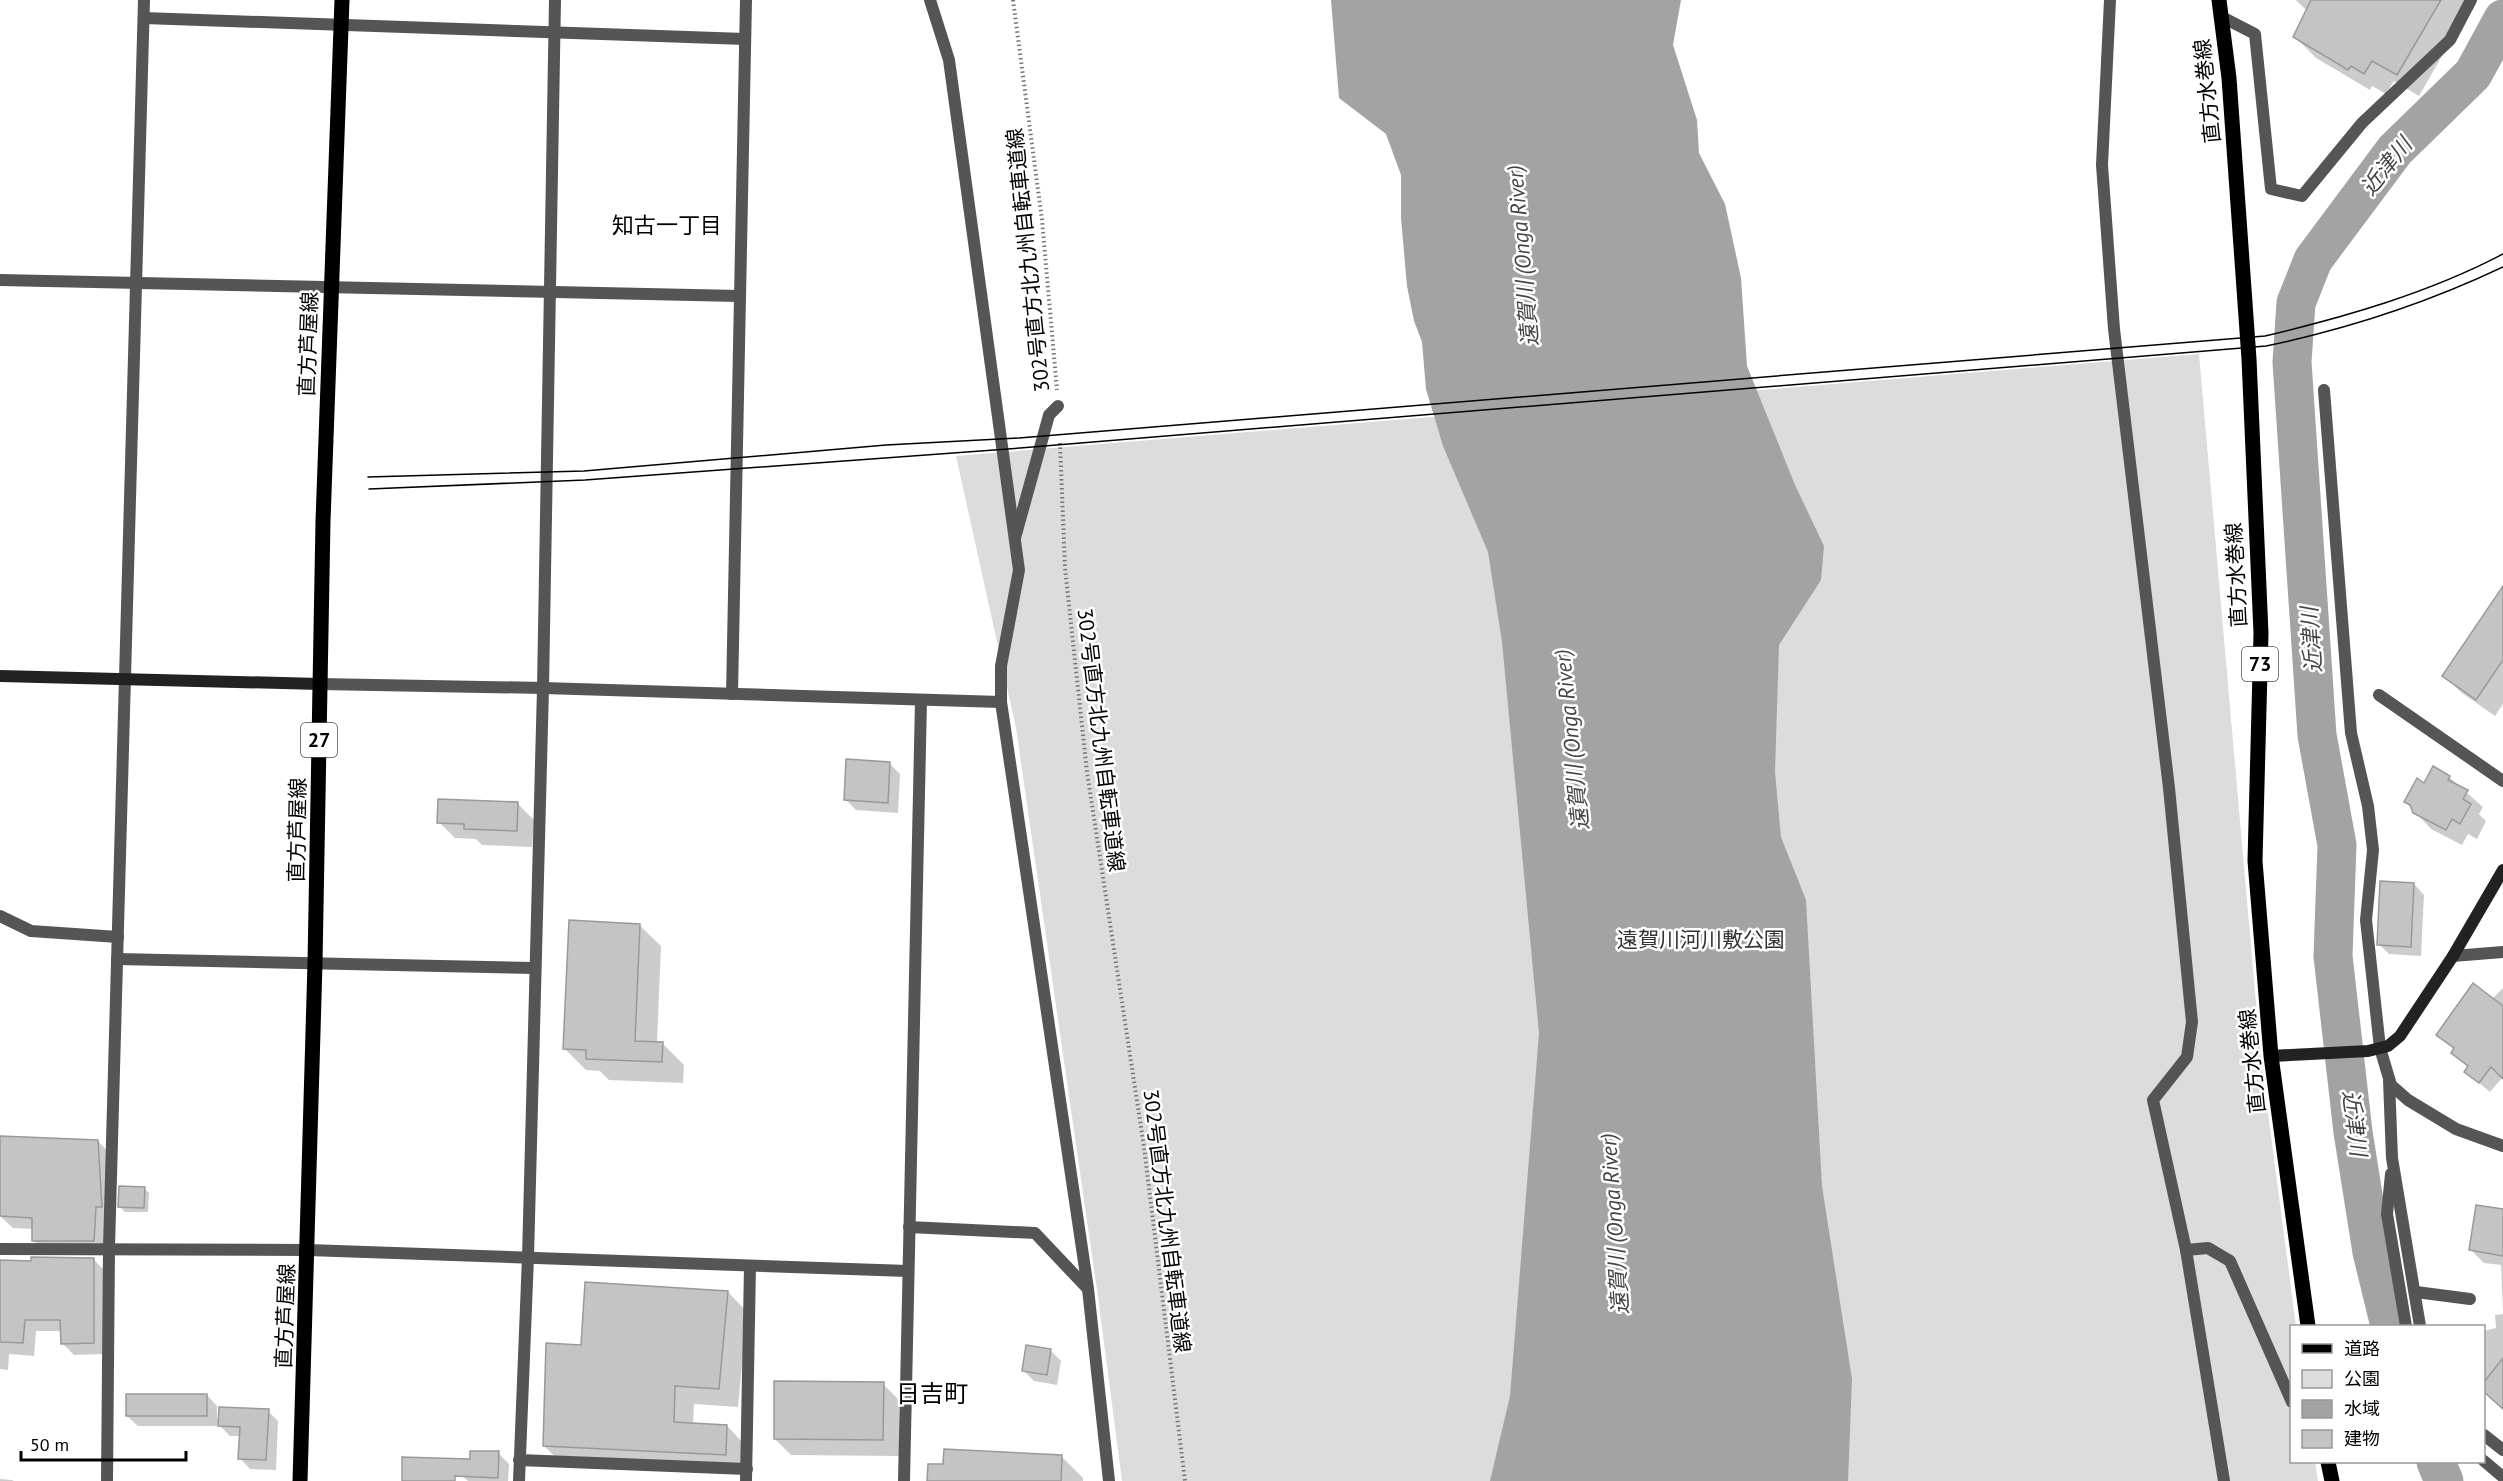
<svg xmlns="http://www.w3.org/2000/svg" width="2503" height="1481" font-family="'PT Sans','Noto Sans JP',sans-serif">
<rect width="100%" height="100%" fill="#fff"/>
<path fill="#dcdcdc" d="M2199,354l62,706 35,266h-4v136h23l3,19h-1196l-24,-184 -82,-569 -60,-272z"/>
<path fill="#a3a3a3" d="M1331,0h350l-8,45 24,75 2,33 26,51 16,74 6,88 48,119 29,61 -3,34 -42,65 -4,127 6,65 25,63 16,286 30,193 -4,102h-358l20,-85 29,-363 -37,-391 -14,-90 -45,-106 -17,-57 -4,-47 -8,-21 -7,-35 -6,-68v-43l-15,-41 -47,-36z"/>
<g fill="#0003">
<path d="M2296,0h178l-55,96 -25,-15 -8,13 -14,-8 -2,4 -54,-32 -21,-21 12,-26z"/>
<path d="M2503,589v115l-8,12 -33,-23 -18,-17z"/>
<path d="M889,763l11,11 -2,39 -42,-3 -10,-10z"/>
<path d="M2449,777l34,30 -4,7 7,7 -9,18 -9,-5 -6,11 -31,-16 -25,-27z"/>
<path d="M518,804l16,16 -2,27 -50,-2 -6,-6 -21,-1 -16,-16z"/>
<path d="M2414,884l10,11 -3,61 -32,-2 -10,-10z"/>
<path d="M639,925l22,21 -4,97 6,1 21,21 -1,18 -74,-3 -9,-9 -14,-1 -22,-22z"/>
<path d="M2503,988v89l-13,15 -24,-20 3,-4 -16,-15 2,-3 -17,-16 54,-35z"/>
<path d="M0,1136l98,5 12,13 -4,99h-60l-13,-13v-11l-20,-1 -13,-12z"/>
<path d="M144,1188l5,5 -1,19h-23l-5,-5z"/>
<path d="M2503,1210v198l-19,-18v-6l5,-6 -5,1v-48l12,-3 -1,-13 8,-1 -2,-49 -17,-2 -13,-13z"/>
<path d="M93,1259l12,12v83l-31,1 -12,-12v-12h-26l-2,25 -25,-2 -1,16 -8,-1v-108z"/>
<path d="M728,1292l19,20 -9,95 -44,-3 -1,20 34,2 19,20 -1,28 -181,-9 -20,-19 39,-99z"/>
<path d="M1050,1350l11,11 -4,24 -23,-4 -11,-11z"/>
<path d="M883,1384l16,16v56l-108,-1 -16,-16z"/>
<path d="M207,1395l10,11v13l51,-8 10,10 -2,49 -26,-1 -10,-11 1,-22h-11l-13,-13v3h-79l-11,-10z"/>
<path d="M498,1453l11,11 -1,17h-40l-6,-5 9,-15z"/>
<path d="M1061,1456l22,22v3h-155z"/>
<path d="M0,1479l12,1 2,1h-14z"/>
</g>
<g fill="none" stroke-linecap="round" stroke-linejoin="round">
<g stroke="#a3a3a3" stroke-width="39">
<path d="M2390,1326l-18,-74 -19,-120 -20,-176 4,-111 -20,-110 -25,-373 4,-59 17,-43 82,-110 78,-76 30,-55"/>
<path d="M2436,1462l8,19"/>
</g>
</g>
<g fill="#c4c4c4" stroke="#999" stroke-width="1.5">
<path d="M2311,0h130l-44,75 -25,-14 -8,13 -13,-8 -3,4 -55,-33z"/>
<path d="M2503,586v74l-27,40 -34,-24z"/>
<path d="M846,759l44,3 -2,41 -44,-3z"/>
<path d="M2433,766l17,10 -2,4 20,10 -5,9 8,5 -11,20 -8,-5 -6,11 -33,-17 -3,-8 -6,-3 13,-24 7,5z"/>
<path d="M438,799l80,3 -1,29 -53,-2v-5l-27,-1z"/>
<path d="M2380,881l34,2 -3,64 -34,-2z"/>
<path d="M569,920l71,4 -5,117 28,1 -1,20 -76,-3v-9l-23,-1z"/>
<path d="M2473,983l30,23v73l-12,-12 -12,16 -15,-11 4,-6 -17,-13 3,-5 -18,-13z"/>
<path d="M0,1136l98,4 4,67h-6l-2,34h-62v-23l-32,-2z"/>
<path d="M119,1186l26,1 -1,21 -26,-1z"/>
<path d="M2476,1205l27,4v47l-34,-6z"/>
<path d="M31,1257l63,1v85l-33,1 -1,-24h-35l-2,23 -23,-1v-82l31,1z"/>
<path d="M585,1282l143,9 -9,98 -44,-3 -1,36 53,3 -1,30 -183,-9 3,-103 35,2z"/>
<path d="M1026,1345l25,4 -4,26 -25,-4z"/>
<path d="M2503,1358v51l-19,-17v-10z"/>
<path d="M774,1381l110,1 -1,58 -109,-1z"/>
<rect x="126" y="1394" width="81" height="22"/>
<path d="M219,1407l50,2 -3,51 -28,-1 2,-32 -22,-1z"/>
<path d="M944,1449l118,6 -1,26h-134l1,-17h15z"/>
<path d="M470,1451h29l-1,27 -43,-2v5h-53v-24l68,2z"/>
</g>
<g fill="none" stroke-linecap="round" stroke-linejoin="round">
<g stroke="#777" stroke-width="4" stroke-dasharray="1.5 3" stroke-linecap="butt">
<path d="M1013,0l29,220 15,170"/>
<path d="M1060,443l5,125 22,204 57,375 41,334"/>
</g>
<g stroke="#555" stroke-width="12">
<path d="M2110,0l-8,165 12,164 55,459 23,234 -5,35 -34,43 33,150 38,231"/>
<path d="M2220,16l35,18 16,155 31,7 60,-73 88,-83 21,-40"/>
<path d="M1015,538l34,-123 9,-9"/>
<path d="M2186,1250l22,-2 22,13 62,141"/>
<path d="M2416,1292l54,7"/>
</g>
<g stroke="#555" stroke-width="12">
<path d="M930,0l19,60 70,510 -18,96v36l87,587 21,192"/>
<path d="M144,18l601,21"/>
<path d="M0,280l739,16"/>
<path d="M2324,390l27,343 17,73 5,44 -7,70 14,128 11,37 17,15 48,29 47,17"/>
<path d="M320,684l223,4 458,14"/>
<path d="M732,694l14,-694"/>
<path d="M2379,695l124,86"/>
<path d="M0,916l31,15 87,6"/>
<path d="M2453,956l50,-4"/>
<path d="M117,959l416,9"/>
<path d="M2389,1080l3,78 28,168"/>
<path d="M2391,1174l-4,40 19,112"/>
<path d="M909,1227l126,6 53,56"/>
<path d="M0,1249l308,1 600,21"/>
<path d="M2484,1435l19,15"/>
<path d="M519,1460l228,9"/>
<path d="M2484,1461l19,16"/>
<path d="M107,1481l2,-233 35,-1248"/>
<path d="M519,1481l9,-224 15,-569 12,-688"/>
<path d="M746,1481l4,-215"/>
<path d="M904,1481l17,-780"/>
</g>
<g stroke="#222" stroke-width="12">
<path d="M0,676l320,8"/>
<path d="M2271,1056l97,-5 20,-5 12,-10 53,-80 50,-86"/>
</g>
<g stroke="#000" stroke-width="15">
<path d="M2219,0l10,78 20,281 12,274 -6,228 16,195 37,270"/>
<path d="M2328,1462l4,19"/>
<path d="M300,1481l15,-518 8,-442 19,-521"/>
</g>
<g stroke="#000" stroke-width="1.5">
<path d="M368,477l216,-6 302,-26 133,-7 1246,-102c80,-19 164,-43 238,-82"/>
<path d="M369,489l216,-9 435,-32 1246,-102c82,-17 161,-43 237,-79"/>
</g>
</g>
<g text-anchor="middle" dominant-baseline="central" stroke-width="5" stroke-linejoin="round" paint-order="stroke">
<g fill="#fff" stroke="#4c4c4c" stroke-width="1.5">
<rect x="2242" y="647" width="36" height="34" rx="4.5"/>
<rect x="301" y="723" width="36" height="34" rx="4.5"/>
</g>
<g font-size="20" font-weight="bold" fill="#000">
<text x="2260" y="664">73</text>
<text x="319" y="740">27</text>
</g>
<g font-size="21" fill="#000" stroke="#fff">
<text transform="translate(2207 91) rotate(-96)">直方水巻線</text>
<text transform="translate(1028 260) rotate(-96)">302号直方北九州自転車道線</text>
<text transform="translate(308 344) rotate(-88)">直方芦屋線</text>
<text transform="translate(2236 575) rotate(-93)">直方水巻線</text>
<text transform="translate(1101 740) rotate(83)">302号直方北九州自転車道線</text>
<text transform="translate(297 830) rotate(-89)">直方芦屋線</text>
<text transform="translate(2252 1061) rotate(-96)">直方水巻線</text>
<text transform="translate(1167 1221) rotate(83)">302号直方北九州自転車道線</text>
<text transform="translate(285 1316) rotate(-88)">直方芦屋線</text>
</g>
<g font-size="21" fill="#333" stroke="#fff">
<text x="1701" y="939">遠賀川河川敷公園</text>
</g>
<g font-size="22" font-style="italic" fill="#444" stroke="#fff">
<text transform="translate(2386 166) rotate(-51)">近津川</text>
<text transform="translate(1522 256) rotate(-95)">遠賀川 (Onga River)</text>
<text transform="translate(2311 640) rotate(-94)">近津川</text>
<text transform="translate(1571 740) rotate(-96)">遠賀川 (Onga River)</text>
<text transform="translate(2355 1123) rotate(83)">近津川</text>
<text transform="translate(1614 1224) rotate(-94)">遠賀川 (Onga River)</text>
</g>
<g font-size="22" fill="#000" stroke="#fff">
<text x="667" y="225">知古一丁目</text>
</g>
<g font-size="24" fill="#000" stroke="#fff">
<text x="932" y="1393">日吉町</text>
</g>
</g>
<rect x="2290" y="1325" width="195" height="138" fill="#ffffff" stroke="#999999" stroke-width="1.5"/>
<rect x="2302" y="1344" width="30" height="9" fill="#000000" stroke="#999999" stroke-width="1.5"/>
<text x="2344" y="1355" font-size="18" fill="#000000">道路</text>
<rect x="2302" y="1370" width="30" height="18" fill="#dcdcdc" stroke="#999999" stroke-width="1.5"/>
<text x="2344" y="1385" font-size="18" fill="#000000">公園</text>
<rect x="2302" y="1400" width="30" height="18" fill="#a3a3a3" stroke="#999999" stroke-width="1.5"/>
<text x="2344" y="1415" font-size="18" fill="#000000">水域</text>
<rect x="2302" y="1430" width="30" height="18" fill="#c4c4c4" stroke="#999999" stroke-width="1.5"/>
<text x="2344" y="1445" font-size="18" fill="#000000">建物</text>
<path d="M21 1451v9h165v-9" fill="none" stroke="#000000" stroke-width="3"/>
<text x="30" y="1451" font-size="18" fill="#000000" stroke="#ffffff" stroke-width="4.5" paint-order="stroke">50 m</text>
</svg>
